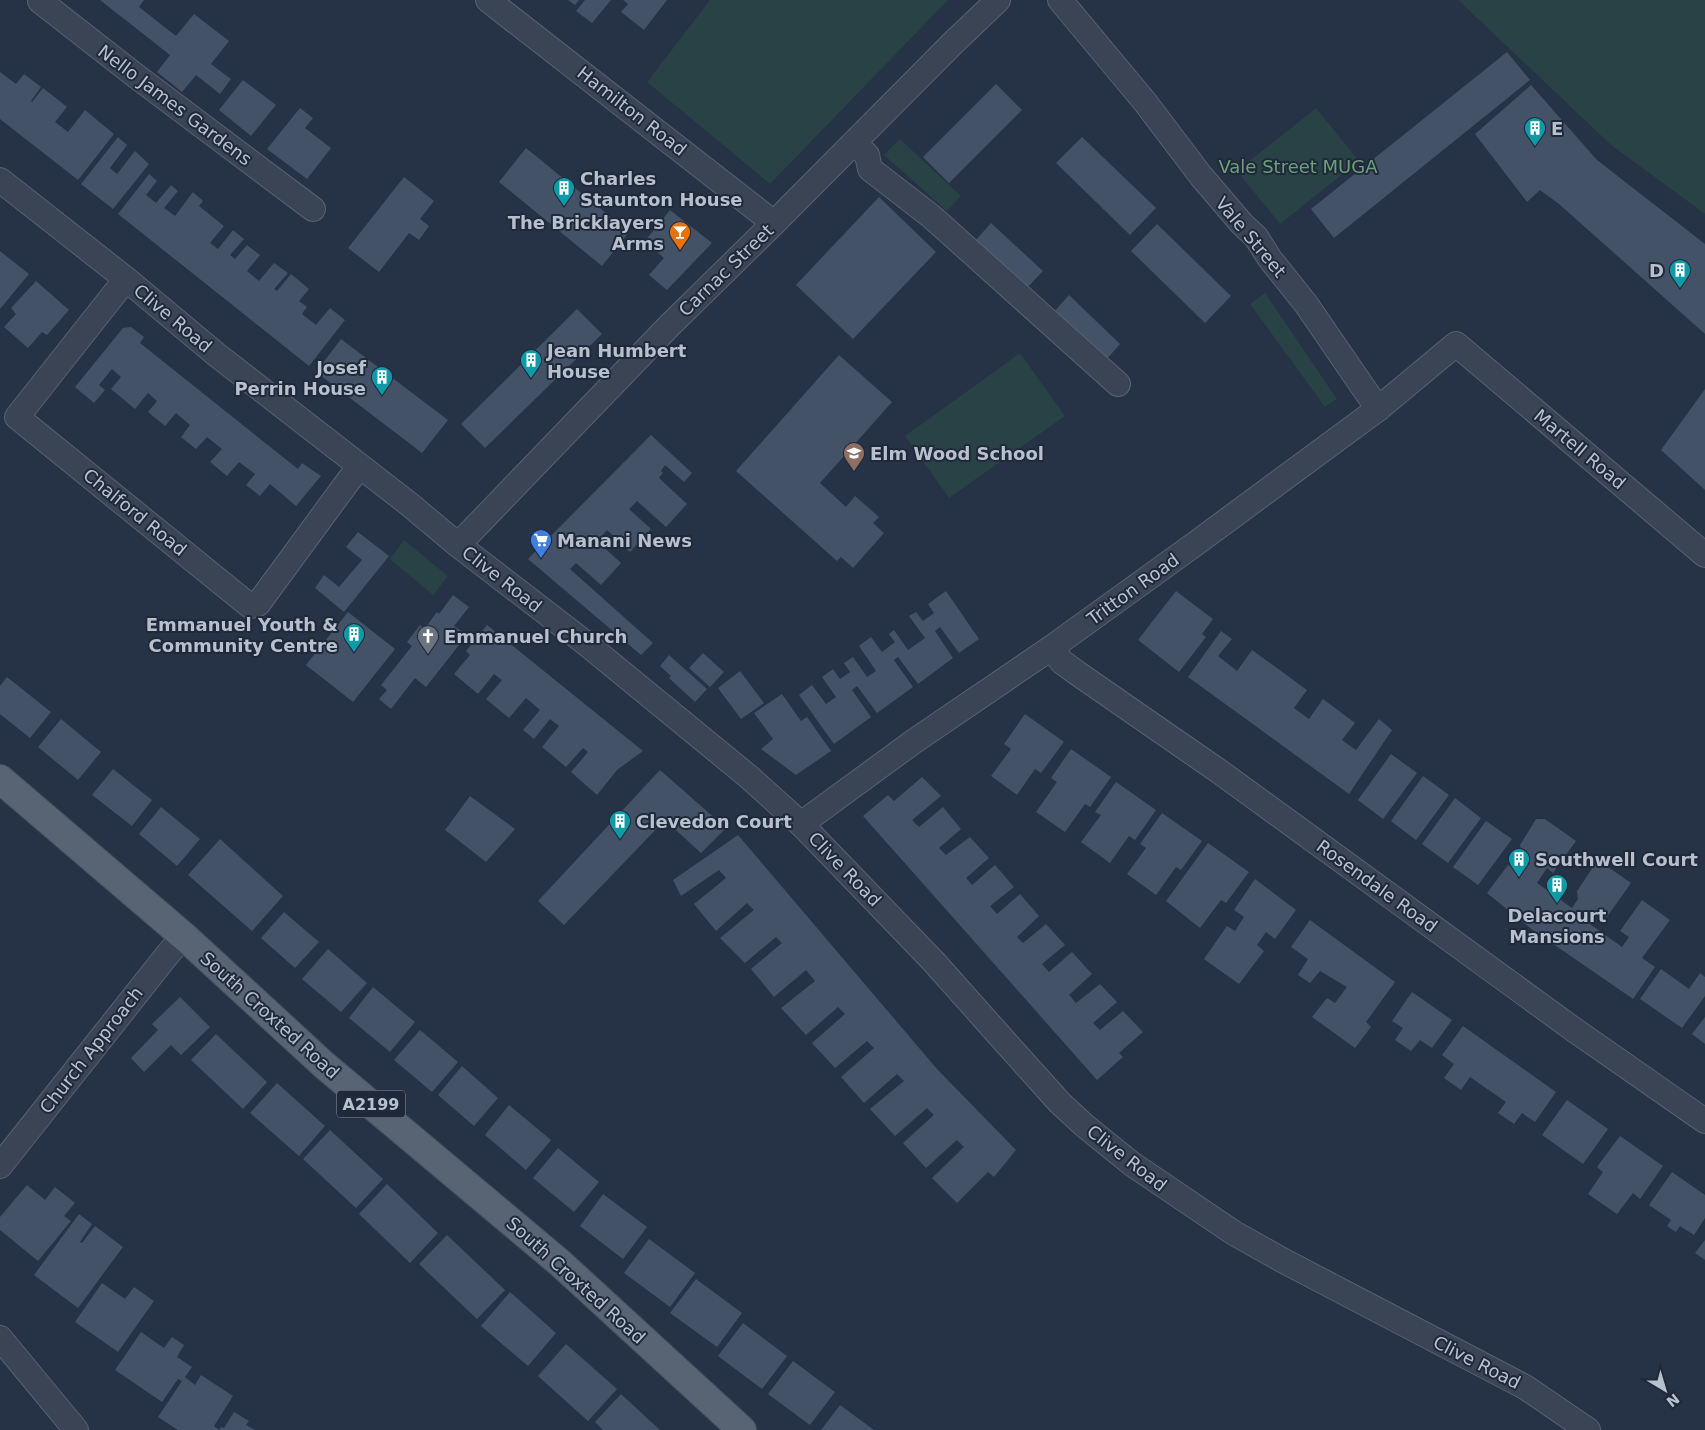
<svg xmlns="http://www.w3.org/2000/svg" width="1705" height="1430" font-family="'DejaVu Sans',sans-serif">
<rect width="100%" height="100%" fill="#263245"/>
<g fill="#284246">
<path d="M710,0h238l-178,184 -123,-102z"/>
<path d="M1458,0h247v214l-94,-69z"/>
<path d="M1316,108l43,53 -79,63 -43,-53z"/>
<path d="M900,139l61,57 -14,15 -63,-56z"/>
<path d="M1265,293l72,106 -12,8 -75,-103z"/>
<path d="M1020,353l45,63 -116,82 -44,-62z"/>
<path d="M404,540l44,36 -15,19 -43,-36z"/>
</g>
<g fill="#445267">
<path d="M100,0h44l-5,7 37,29 18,-22 35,27 -18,23 20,15 -11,15 -24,-19 -14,17 -25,-20 13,-17z"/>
<path d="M568,0h11l-4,5z"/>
<path d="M585,0h26l-19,23 -16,-12z"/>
<path d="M623,0h44l-23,30 -23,-18 7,-8z"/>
<path d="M1507,52l23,28 -196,158 -23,-29z"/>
<path d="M0,72l16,12 8,-10 17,13 -10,14 1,1 11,-14 24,19 -12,15 13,10 17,-22 29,24 -36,46 -78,-61z"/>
<path d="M243,80l33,25 -25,31 -32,-26z"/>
<path d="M996,84l26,26 -73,73 -26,-26z"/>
<path d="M1531,85l66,75 108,84v90l-146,-130 -19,-14 -13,12 -52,-68z"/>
<path d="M300,108l13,10 -8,10 26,20 -24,31 -40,-30z"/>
<path d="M118,137l9,8 -17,23 7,6 18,-23 14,13 -36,45 -32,-25z"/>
<path d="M1082,137l74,71 -26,27 -74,-72z"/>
<path d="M526,148l103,84 -27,34 -103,-84z"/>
<path d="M149,174l8,7 -11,14 10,8 15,-18 7,6 -14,17 11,8 18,-24 10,9 -4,5 25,20 -14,17 8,6 15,-19 11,9 -14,16 5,4 12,-14 13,10 -13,16 12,10 15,-18 14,10 -14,16 3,2 14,-17 18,15 -10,12 8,6 -5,7 14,11 14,-17 15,12 -36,46 -191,-152z"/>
<path d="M404,177l30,24 -14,18 9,7 -10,14 -10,-7 -30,39 -31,-24z"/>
<path d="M879,197l57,55 -83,87 -57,-54z"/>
<path d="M670,210l42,33 -45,47 -18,-15 15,-17 -19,-17z"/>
<path d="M991,223l52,48 -16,17 -51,-48z"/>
<path d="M1157,224l74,72 -26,27 -74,-72z"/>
<path d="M0,251l29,23 -29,35z"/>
<path d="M36,281l33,29 -22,25 -5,-3 -14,16 -24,-21 12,-13 -5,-6z"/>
<path d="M1069,295l51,49 -15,17 -52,-48z"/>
<path d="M577,309l25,25 -117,114 -24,-24z"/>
<path d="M131,327l13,10 -4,6 158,126 4,-6 19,13 -25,30 -26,-22 -10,12 -14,-11 9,-11 -16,-12 -12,14 -17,-14 12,-13 -15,-12 -11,12 -15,-12 9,-12 -14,-12 -11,13 -17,-14 9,-11 -9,-8 -13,16 -24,-20 10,-12 -9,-8 -13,16 6,5 -11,13 -19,-16 48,-59z"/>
<path d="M341,339l107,81 -26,33 -106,-81z"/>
<path d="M839,355l53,47 -72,81 26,24 9,-11 24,21 -6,6 11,10 -31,35 -12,-11 -4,4 -101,-90z"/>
<path d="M1705,389v101l-44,-40z"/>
<path d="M651,435l41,38 -8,9 -19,-17 -4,6 2,2 -4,5 28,26 -21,23 -29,-26 -8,8 22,20 -21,23 -23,-22 -10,11 24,22 -20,22 -25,-22 -6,6 83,74 -12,12 -113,-96z"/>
<path d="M358,532l31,24 -45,56 -29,-24 9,-13 15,12 23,-27 -16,-13z"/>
<path d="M946,591l33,48 -20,14 -19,-26 -5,4 18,27 -35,26 -20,-27 -4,3 19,27 -36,26 -20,-27 -5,4 19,27 -37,27 -35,-49 13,-10 14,19 10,-7 -14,-20 11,-8 7,10 10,-7 -6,-9 9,-6 14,20 9,-6 -17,-25 12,-9 11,15 13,-10 -6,-8 5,-4 14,20 17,-12 -16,-22 7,-4 7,9 11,-8 -6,-9z"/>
<path d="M1176,591l37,28 -11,15 4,3 -27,35 -41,-32z"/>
<path d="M453,595l16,12 -15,19 13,9 -41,52 -11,-9 -24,31 -12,-10 8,-9 -6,-5 31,-39 -5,-4 13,-17 5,3 12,-16 2,2z"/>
<path d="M348,612l47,37 -42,53 -47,-37z"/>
<path d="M487,625l156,126 -26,19 -20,25 -26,-23 17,-20 -5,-4 -17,19 -24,-20 17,-21 -9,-7 -16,20 -11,-9 17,-20 -14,-12 -17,20 -23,-19 16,-19 -8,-6 -16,20 -24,-20 16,-19 -4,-4z"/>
<path d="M1221,631l11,8 -14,17 19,15 15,-21 55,40 -13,18 15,11 14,-20 32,24 -13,17 14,10 23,-31 13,11 -43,64 -161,-117z"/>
<path d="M703,653l21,19 -14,15 -21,-19z"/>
<path d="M669,655l38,34 -12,13 -26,-24 2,-2 -11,-10z"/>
<path d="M740,671l24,32 -23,16 -23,-31z"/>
<path d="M7,677l44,35 -21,26 -30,-24v-28z"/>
<path d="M782,694l19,27 6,-4 24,34 -35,24 -35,-26 12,-10 -19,-26z"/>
<path d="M1025,714l39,28 -23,31 -6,-4 -18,26 -26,-19 20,-27 -7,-5z"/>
<path d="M61,719l40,33 -23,28 -40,-33z"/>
<path d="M1071,749l40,28 -21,30 -5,-3 -20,28 -29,-20 21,-30 -6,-4z"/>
<path d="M1391,754l26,19 -34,46 -25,-19z"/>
<path d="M113,769l39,31 -20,26 -40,-31z"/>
<path d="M660,770l66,58 -25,25 -36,-33 -101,105 -26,-24z"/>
<path d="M1423,776l26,19 -33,45 -25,-19z"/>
<path d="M922,777l19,19 -29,24 7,7 24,-20 18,22 -22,19 7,7 24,-18 19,21 -23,20 6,7 23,-20 19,22 -24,19 7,8 23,-20 19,22 -22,21 6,6 23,-19 19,21 -23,19 7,8 23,-20 20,22 -23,21 7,8 24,-19 17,18 -24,21 7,7 23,-19 20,21 -24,21 4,4 -26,23 -234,-264 25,-21 6,6z"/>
<path d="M1116,782l40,28 -21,30 -6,-4 -19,27 -29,-21 20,-27 -6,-3z"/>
<path d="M470,796l45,33 -29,33 -41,-32z"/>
<path d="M1455,798l26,20 -33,45 -26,-19z"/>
<path d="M161,807l39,32 -23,27 -38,-32z"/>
<path d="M1162,813l40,28 -21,29 -5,-3 -20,28 -29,-21 19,-26 -6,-4z"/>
<path d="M1536,819h9l31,22 -23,32 -6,-5 -10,15 35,25 6,-9 -1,-8 21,-31 33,23 -24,34 -8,-5 -9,12 32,23 7,-10 -9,-6 22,-31 28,20 -28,38 13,9 -22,32 -103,-71 -43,-35 21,-28 5,2 9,-13 -2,-9z"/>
<path d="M1486,821l26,18 -34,46 -25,-18z"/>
<path d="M738,835l199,234 79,81 -22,27 -6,-5 -31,31 -25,-25 32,-31 -7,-7 -31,28 -23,-25 31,-28 -7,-7 -32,28 -25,-27 34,-28 -7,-7 -33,29 -23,-26 33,-29 -7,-7 -32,27 -23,-25 33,-29 -7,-7 -32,28 -25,-27 34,-27 -9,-11 -32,27 -23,-28 31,-26 -6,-6 -31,26 -25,-25 34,-28 -7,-7 -31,28 -22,-27 32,-26 -7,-8 -38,26 -8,-16z"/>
<path d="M220,839l63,57 -31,35 -64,-56z"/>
<path d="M1208,843l41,29 -23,31 -5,-3 -21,28 -34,-27z"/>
<path d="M1255,879l41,31 -21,29 -9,-7 -9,13 7,6 -25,33 -35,-25 23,-33 8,5 9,-14 -10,-7z"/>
<path d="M284,912l35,30 -24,26 -34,-30z"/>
<path d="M1310,920l85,62 -29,40 5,5 -16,21 -43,-31 15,-19 8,5 12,-16 -27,-16 -10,12 -12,-8 10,-16 -17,-12z"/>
<path d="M328,949l39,34 -26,29 -39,-33z"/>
<path d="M1661,969l28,20 11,-16 5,4v19l-23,32 -42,-29z"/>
<path d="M373,987l42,35 -25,30 -41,-34z"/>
<path d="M1412,992l40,28 -20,28 -12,-8 -9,11 -16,-11 8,-12 -11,-7z"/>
<path d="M180,997l30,30 -29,28 -10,-10 -27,27 -13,-14 27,-28 -6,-6z"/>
<path d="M1705,1017v27l-13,-10z"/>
<path d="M1463,1026l93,66 -21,30 -13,-9 -8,11 -16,-11 8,-11 -36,-25 -9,13 -17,-12 10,-14 -12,-9z"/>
<path d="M420,1030l38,32 -26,30 -38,-32z"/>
<path d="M216,1034l51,48 -24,27 -52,-49z"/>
<path d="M462,1066l36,32 -24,28 -36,-31z"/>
<path d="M277,1083l48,43 -26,30 -49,-43z"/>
<path d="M1567,1100l41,29 -25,35 -41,-29z"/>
<path d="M509,1105l42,35 -25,30 -41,-35z"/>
<path d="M330,1130l53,49 -27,29 -53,-49z"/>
<path d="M1620,1136l43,30 -23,33 -7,-6 -16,21 -29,-20 15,-22 -6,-5z"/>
<path d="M558,1148l41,34 -25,30 -41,-34z"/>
<path d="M1672,1172l33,23v23l-11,17 -14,-9 -4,6 -9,-6 4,-6 -22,-15z"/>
<path d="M387,1184l51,49 -28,30 -51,-49z"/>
<path d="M27,1185l18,15 10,-13 20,16 -11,13 7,5 -33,40 -38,-31v-13z"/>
<path d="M603,1194l44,33 -24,32 -43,-33z"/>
<path d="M79,1214l13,10 -12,18 2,1 13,-17 28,21 -45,61 -44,-33z"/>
<path d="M447,1235l58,55 -28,29 -58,-55z"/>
<path d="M649,1239l46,34 -25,34 -46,-34z"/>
<path d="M1705,1240v20l-10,-7z"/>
<path d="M696,1279l46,34 -25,34 -47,-34z"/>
<path d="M102,1283l23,16 9,-12 20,14 -36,51 -43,-30z"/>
<path d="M510,1292l46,41 -28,33 -47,-40z"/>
<path d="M743,1323l44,33 -25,33 -44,-33z"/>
<path d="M141,1332l23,16 8,-11 12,8 -7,12 15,10 -7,10 10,8 6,-10 32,21 -19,30 5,4 2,-3 3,1 10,-16 15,9 -3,4 9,5h-77l-20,-13 24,-36 -4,-2 -16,23 -47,-32z"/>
<path d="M566,1344l51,45 -29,32 -50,-45z"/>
<path d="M793,1361l42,31 -25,33 -42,-31z"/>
<path d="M621,1394l39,36h-57l-8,-8z"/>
<path d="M840,1405l34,25h-53z"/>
</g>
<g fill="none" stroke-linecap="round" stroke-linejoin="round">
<g stroke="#596272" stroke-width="26">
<g id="minor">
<path d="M41,0l-1,1 96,75 177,133"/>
<path d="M488,0l286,223"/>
<path d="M1060,0l85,102 56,74 41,48 14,13 14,22 36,45 72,105"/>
<path d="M854,143l13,12 3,14 62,48 186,167"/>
<path d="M0,180l126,99 91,76 192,149 49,41 130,100 161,132 52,47 133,138 65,73 61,68 25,23 47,38 102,69 48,27 243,127 63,43"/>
<path d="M126,279l-109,138 233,189 8,-2 91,-124 11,-13"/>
<path d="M458,545l211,-219 105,-103 180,-181 44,-42"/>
<path d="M1051,648l11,14 15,11 143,99 353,257 132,92"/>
<path d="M801,824l112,-82 138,-94 144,-104 183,-135 78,-65 249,211"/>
<path d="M0,1166l168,-212 7,-8 12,-7"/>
<path d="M0,1338l76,92"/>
</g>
</g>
<g stroke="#444d5e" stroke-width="30">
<path id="primary" d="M0,779l187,160 137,126 236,198 182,167"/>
</g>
<use href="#minor" stroke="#3a4454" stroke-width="24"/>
<use href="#primary" stroke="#586374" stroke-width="28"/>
</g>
<defs>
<g id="building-pin" transform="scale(1.125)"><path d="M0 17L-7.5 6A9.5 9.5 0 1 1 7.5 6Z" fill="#0f9aa8" stroke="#1f293a"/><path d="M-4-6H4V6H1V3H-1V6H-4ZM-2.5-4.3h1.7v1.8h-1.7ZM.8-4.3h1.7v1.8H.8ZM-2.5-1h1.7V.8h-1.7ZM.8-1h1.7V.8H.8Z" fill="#fff"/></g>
<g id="bar-pin" transform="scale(1.125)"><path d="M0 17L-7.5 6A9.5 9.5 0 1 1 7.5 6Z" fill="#e8710a" stroke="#1f293a"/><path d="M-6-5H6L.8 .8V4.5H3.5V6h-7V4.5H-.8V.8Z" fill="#fff"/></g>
<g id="school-pin" transform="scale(1.125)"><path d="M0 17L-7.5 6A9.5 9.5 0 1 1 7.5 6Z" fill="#8d6e63" stroke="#1f293a"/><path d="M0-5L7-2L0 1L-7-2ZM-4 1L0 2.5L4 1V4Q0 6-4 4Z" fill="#fff"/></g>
<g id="supermarket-pin" transform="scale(1.125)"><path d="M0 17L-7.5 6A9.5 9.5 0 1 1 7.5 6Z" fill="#3f7fe0" stroke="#1f293a"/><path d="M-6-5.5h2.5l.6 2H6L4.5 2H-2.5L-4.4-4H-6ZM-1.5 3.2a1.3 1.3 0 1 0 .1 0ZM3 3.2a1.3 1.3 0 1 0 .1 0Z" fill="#fff"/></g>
<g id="church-pin" transform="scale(1.125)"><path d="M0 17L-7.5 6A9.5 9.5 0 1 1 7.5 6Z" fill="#6b7280" stroke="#1f293a"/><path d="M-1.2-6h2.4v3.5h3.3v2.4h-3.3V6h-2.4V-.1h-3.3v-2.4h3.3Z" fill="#fff"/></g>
</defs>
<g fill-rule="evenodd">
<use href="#building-pin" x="1535" y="128"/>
<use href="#building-pin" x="564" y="188"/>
<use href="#bar-pin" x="680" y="232"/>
<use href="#building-pin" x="1680" y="270"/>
<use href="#building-pin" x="531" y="360"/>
<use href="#building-pin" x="382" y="377"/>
<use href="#school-pin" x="854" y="453"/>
<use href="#supermarket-pin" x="541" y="540"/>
<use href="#building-pin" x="354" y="634"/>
<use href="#church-pin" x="428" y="636"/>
<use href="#building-pin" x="620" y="821"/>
<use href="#building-pin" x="1519" y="859"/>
<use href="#building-pin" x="1557" y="885"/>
</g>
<g text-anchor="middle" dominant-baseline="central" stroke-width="4" stroke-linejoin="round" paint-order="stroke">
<rect fill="#1f293a" stroke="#8a93a2" stroke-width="1" x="337" y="1090.5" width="68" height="27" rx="4"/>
<g font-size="16" font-weight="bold" fill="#b8c0ce">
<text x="371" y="1104">A2199</text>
</g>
<g font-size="18" fill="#b8c0ce" stroke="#1f293a">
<text transform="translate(175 105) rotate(37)">Nello James Gardens</text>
<text transform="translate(632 111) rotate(38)">Hamilton Road</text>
<text transform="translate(1251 237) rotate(50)">Vale Street</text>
<text transform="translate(726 270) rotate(-44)">Carnac Street</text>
<text transform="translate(173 318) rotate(40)">Clive Road</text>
<text transform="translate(1580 449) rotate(40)">Martell Road</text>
<text transform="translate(135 512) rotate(39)">Chalford Road</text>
<text transform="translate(502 579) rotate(38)">Clive Road</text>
<text transform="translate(1133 589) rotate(-36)">Tritton Road</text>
<text transform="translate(845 869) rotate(46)">Clive Road</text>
<text transform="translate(1377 886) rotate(36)">Rosendale Road</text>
<text transform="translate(270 1015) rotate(42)">South Croxted Road</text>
<text transform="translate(91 1050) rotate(-52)">Church Approach</text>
<text transform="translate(1127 1158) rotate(38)">Clive Road</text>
<text transform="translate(576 1280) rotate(42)">South Croxted Road</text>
<text transform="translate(1477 1362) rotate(27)">Clive Road</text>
</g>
<g font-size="18" font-weight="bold" fill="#b8c0ce" stroke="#1f293a" text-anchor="start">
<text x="1551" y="128">E</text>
<text x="580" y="178">Charles<tspan x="580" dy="21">Staunton House</tspan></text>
<text x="664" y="222" text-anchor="end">The Bricklayers<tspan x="664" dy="21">Arms</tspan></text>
<text x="1664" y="270" text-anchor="end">D</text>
<text x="547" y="350">Jean Humbert<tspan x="547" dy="21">House</tspan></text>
<text x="366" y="367" text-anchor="end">Josef<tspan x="366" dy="21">Perrin House</tspan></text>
<text x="870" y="453">Elm Wood School</text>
<text x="557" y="540">Manani News</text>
<text x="338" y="624" text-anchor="end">Emmanuel Youth &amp;<tspan x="338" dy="21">Community Centre</tspan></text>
<text x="444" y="636">Emmanuel Church</text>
<text x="636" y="821">Clevedon Court</text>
<text x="1535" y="859">Southwell Court</text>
<text x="1557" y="915" text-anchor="middle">Delacourt<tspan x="1557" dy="21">Mansions</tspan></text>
</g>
<g font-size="18" fill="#6da07a" stroke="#1f293a">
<text x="1298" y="166">Vale Street MUGA</text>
</g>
</g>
<g transform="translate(1665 1390) rotate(142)" stroke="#1f293a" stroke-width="4" paint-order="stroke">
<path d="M0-4L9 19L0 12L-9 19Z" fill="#b8c0ce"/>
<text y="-8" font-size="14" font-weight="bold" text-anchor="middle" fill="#b8c0ce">N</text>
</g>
</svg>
